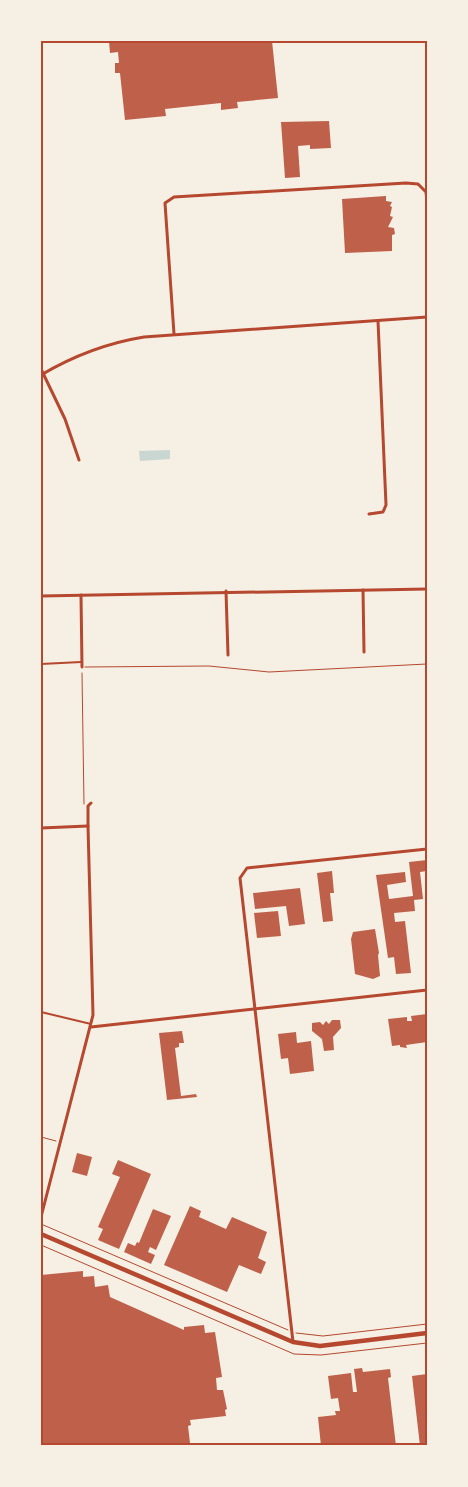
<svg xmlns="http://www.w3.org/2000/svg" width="468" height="1487" font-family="'Roboto Serif',serif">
<rect width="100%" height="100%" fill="#f6efe4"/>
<path fill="#c9d6d2" d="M170,450v9l-30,2 -1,-10z"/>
<g fill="#bf614a">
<path d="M109,41h163l6,57 -41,4 1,6 -17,2v-7l-56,6 1,7 -41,4 -5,-47h-5v-10h4l-1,-11 -8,1z"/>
<path d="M329,121l2,27 -21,1v-4l-12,1 2,31 -15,1 -4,-56z"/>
<path d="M386,196v5l6,1 -2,4 2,1 -2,9 3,1 -5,10 6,1 1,6 -3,1v16l-47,2 -3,-54z"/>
<path d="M427,860v11l-7,1 3,27 -9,1 1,11 -21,2 1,9 10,-1 6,52 -15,1 -2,-17 -6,1 -12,-83 29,-3 1,10 -19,3 2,14 24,-3 -4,-34z"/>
<path d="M332,871l2,22h-4l3,28 -10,1 -6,-49z"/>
<path d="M300,888l5,36 -16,2 -3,-20 -31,3 -2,-16z"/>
<path d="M278,911l3,25 -24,2 -3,-25z"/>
<path d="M375,929l4,24 -1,2 2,21 -7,3 -18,-5 -4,-35 2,-7z"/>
<path d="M427,1014v28l-21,3 1,3 -7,-1v-2l-8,1 -4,-27 19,-2v4h5l-1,-5z"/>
<path d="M332,1020h8l1,8 -8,9 1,13 -10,1 -2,-12 -10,-8v-8l8,-1 3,3 3,-4 3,3z"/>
<path d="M182,1031l2,12h-5v4l-4,1 6,48 15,-2 1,3 -30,3 -8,-67z"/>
<path d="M296,1032l1,11 14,-2 3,30 -24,3 -2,-16 -7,1 -3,-25z"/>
<path d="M77,1153l15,4 -5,19 -15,-4z"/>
<path d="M118,1160l33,14 -32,75 -21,-9 5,-11 -5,-2 22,-50 -8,-3z"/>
<path d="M190,1206l11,5 -2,6 27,12 6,-12 35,15 -9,26 8,4 -5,12 -22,-9 -12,27 -63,-27z"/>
<path d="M153,1209l18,7 -15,34 -6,-3 -2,5 7,3 -4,9 -27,-12 4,-9 7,3 2,-4 2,1z"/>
<path d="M83,1271v6l11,-1 1,11 13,-2 2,12 74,33v-3l20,-2 1,8 10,-1 7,45 -6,1 1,12h6l4,19 -2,1 1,6 -36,4 1,5 -3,1 2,17 -27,3h-122v-171z"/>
<path d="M362,1368l1,4 27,-3 1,8 -3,1 8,68h-75l-3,-29 18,-2 -1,-4h5l-2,-13 -7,1 -3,-23 23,-3 2,19h4l-3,-23z"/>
<path d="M427,1374v72h-7l-8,-70z"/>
</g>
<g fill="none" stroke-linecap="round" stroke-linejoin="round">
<g stroke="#b5482f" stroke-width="1">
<path d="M85,667l124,-1 60,6 158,-8"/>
<path d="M82,673l2,131"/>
<path d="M41,1137l15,4"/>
<path d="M41,1224l247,106"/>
<path d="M41,1245l253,109 27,1 106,-12"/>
<path d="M296,1333l27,3 104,-12"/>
</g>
<g stroke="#b5482f" stroke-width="2">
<path d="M41,664l40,-2"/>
<path d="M41,1012l50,12"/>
</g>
<g stroke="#b5482f" stroke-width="3">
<path d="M174,334l-9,-131 9,-6 232,-14 12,1 8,8 1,10"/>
<path d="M41,369l24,50 14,41"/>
<path d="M41,375c32,-19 66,-32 103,-38l283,-20"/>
<path d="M369,514l14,-2 3,-7 -8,-184"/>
<path d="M363,590l1,62"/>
<path d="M226,591l2,64"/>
<path d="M81,595l1,72"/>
<path d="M41,596l386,-7"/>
<path d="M41,828l47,-2"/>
<path d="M91,1027l336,-37"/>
<path d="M41,1217l52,-202 -5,-189v-20l3,-3"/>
<path d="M293,1342l-53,-464 7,-10 180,-19"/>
</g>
<path stroke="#b5482f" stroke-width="4.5" d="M41,1234l252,108 27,4 107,-13"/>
</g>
<rect width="468" height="1487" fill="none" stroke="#f6efe4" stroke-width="85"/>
<rect x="42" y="42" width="384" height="1402" fill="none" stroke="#b5482f" stroke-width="2"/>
</svg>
